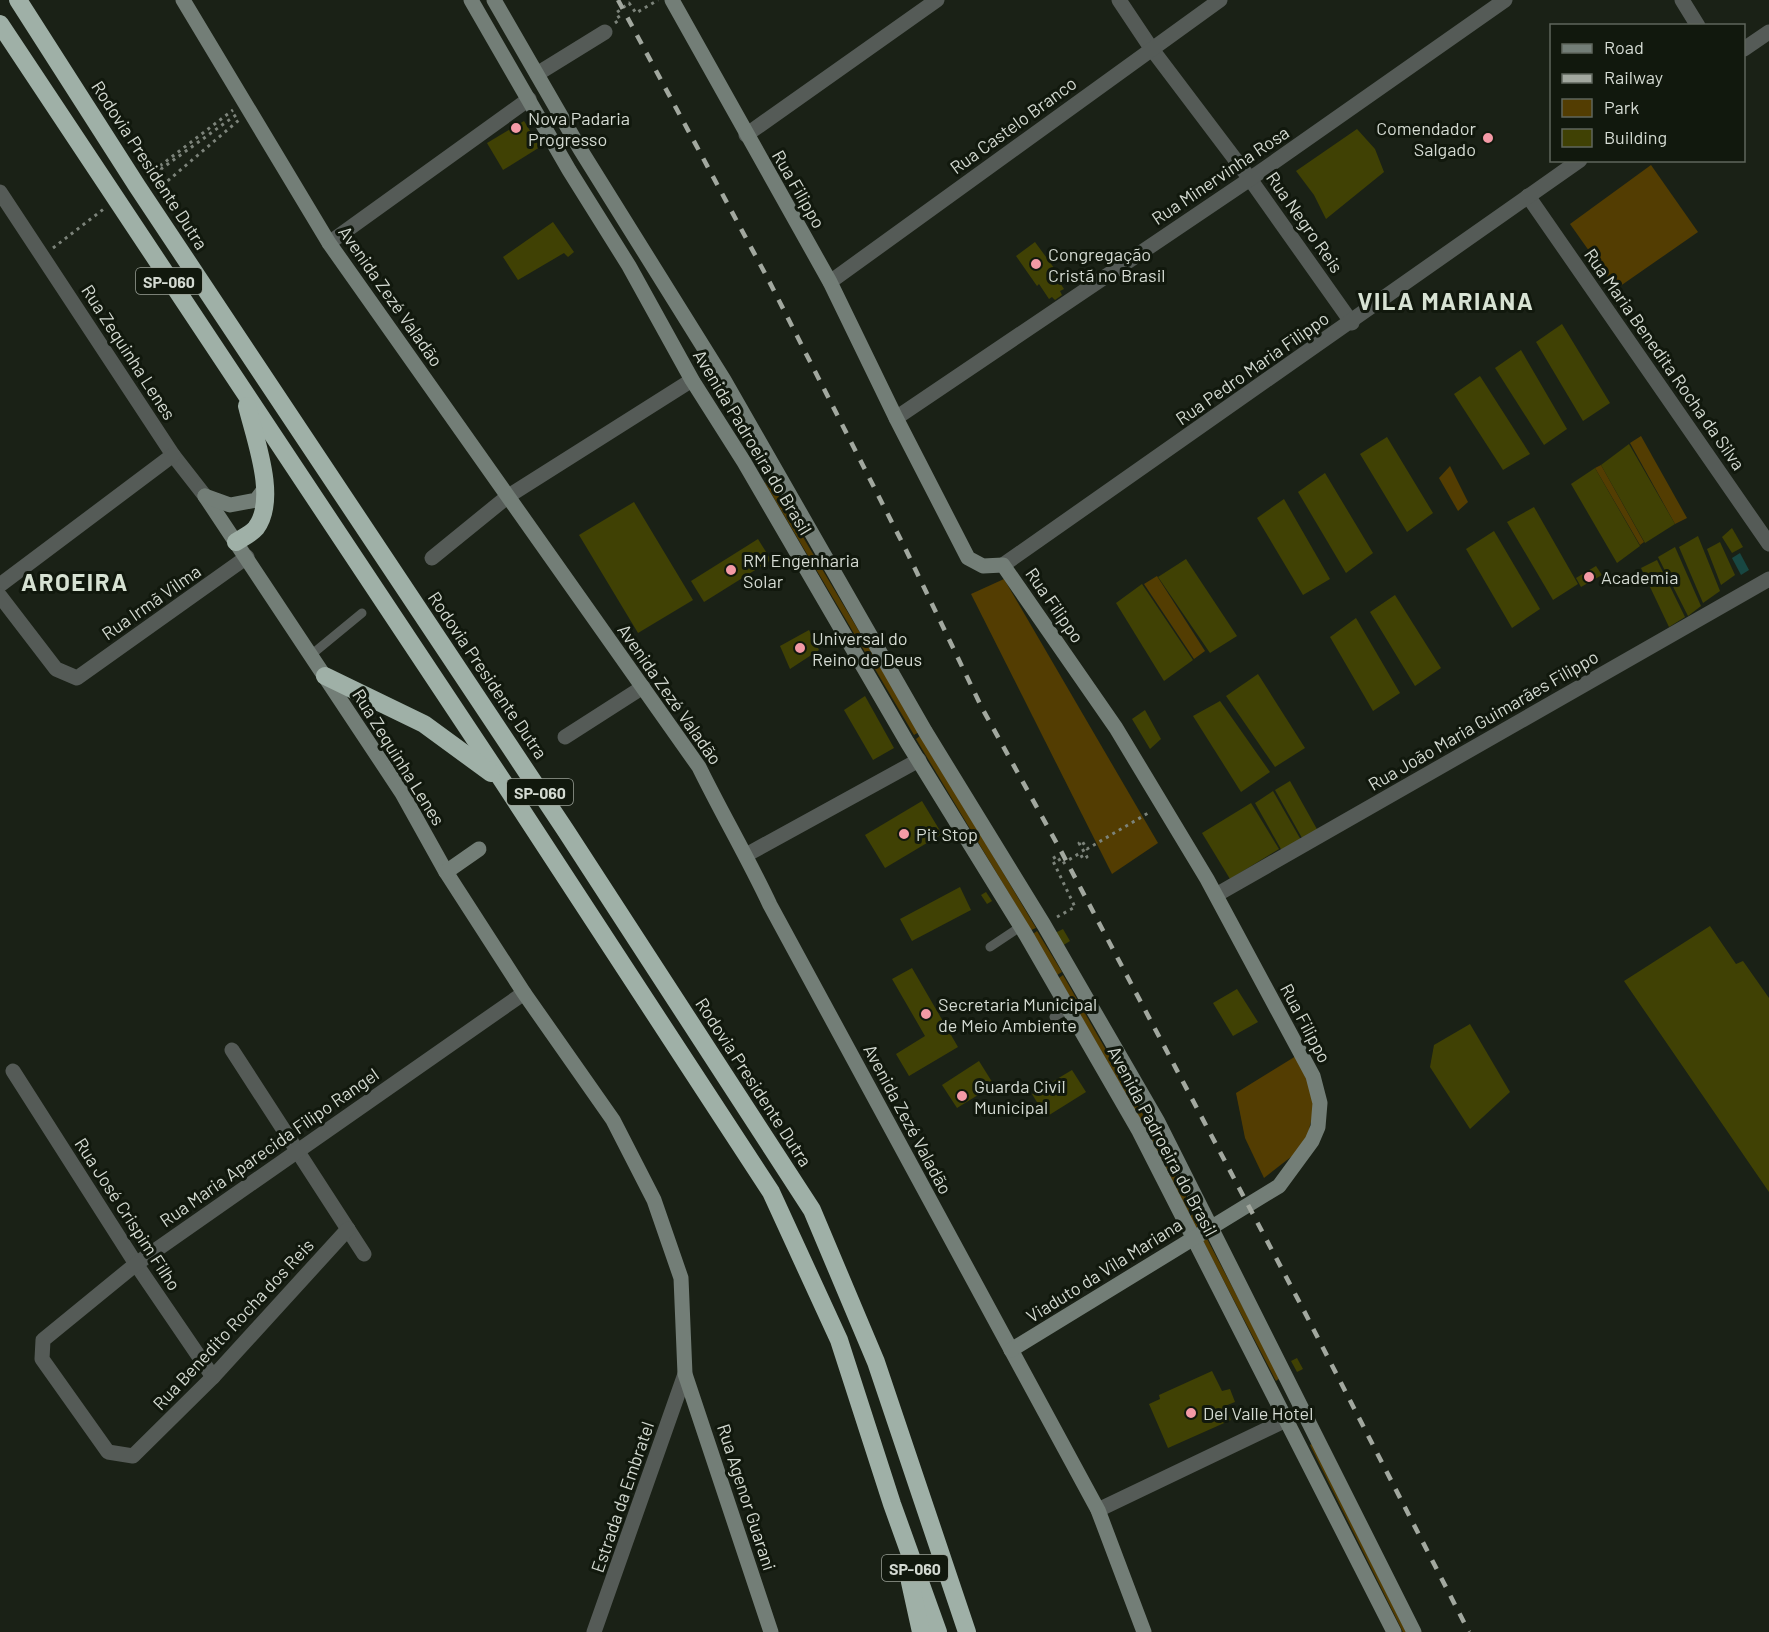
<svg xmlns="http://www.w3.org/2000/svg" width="1769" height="1632" font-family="Barlow,sans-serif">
<rect width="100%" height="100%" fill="#1a2116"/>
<g fill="#533d02">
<path d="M1651,165l47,67 -82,57 -46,-65z"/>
<path d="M1641,436l46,82 -12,6 -45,-81z"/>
<path d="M1601,465l43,77 -4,3 -45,-77z"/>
<path d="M1450,466l18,36 -10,9 -19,-33z"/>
<path d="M769,480l150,252 -5,3 -149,-252z"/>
<path d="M1157,576l48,75 -11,8 -50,-75z"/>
<path d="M1004,579l154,264 -46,31 -141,-280z"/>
<path d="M921,735l115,193 -5,2 -115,-191z"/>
<path d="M1037,931l25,41 -5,3 -24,-41z"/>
<path d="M1063,975l86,150 -4,2 -86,-149z"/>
<path d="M1296,1056l6,7 13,42 -10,41 -41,32 -19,-40 -9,-45z"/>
<path d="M1151,1128l42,82 -5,2 -41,-82z"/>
<path d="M1194,1214l86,164 -4,3 -86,-165z"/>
<path d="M1312,1444l94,188h-3l-93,-187z"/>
</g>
<path fill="#184742" d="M1740,553l9,17 -8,5 -9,-17z"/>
<g fill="#404104">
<path d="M524,121l16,26 -37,23 -16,-27z"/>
<path d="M1357,129l18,20 9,23 -58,47 -12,-24 -18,-24z"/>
<path d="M553,222l21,30 -6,5 -4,-4 -46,27 -15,-23z"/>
<path d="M1035,242l22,30 -3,2 10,15 -4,2 2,4 -7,5 -3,-3 -3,2 -10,-15 -2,2 -21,-30z"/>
<path d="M1562,324l48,79 -27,18 -47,-79z"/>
<path d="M1521,350l46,79 -23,16 -49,-77z"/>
<path d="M1480,376l50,78 -27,16 -49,-76z"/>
<path d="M1387,437l46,76 -26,19 -47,-78z"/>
<path d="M1629,444l46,80 -30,19 -44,-78z"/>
<path d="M1595,468l45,78 -23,17 -46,-79z"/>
<path d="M1325,473l48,80 -27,20 -48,-81z"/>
<path d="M1284,499l46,80 -27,16 -46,-77z"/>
<path d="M634,502l59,98 -55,33 -59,-98z"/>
<path d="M1534,507l44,77 -25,16 -46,-78z"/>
<path d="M1732,528l11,19 -11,6 -10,-16z"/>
<path d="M1494,531l46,78 -28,19 -46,-79z"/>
<path d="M1698,536l22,55 -17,12 -24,-56z"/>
<path d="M758,539l13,21 -67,42 -13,-21z"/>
<path d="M1720,542l15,33 -14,10 -14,-36z"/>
<path d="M1675,547l26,59 -13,10 -30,-59z"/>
<path d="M1186,559l51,77 -27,17 -52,-76z"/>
<path d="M1657,560l28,57 -16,10 -28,-59z"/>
<path d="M1596,566l6,9 -21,12 -5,-9z"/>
<path d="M1142,584l51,76 -29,21 -48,-78z"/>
<path d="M1395,595l46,73 -26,18 -45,-74z"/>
<path d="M1356,618l44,75 -27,18 -43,-74z"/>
<path d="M809,630l10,20 -29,19 -10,-23z"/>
<path d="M1258,674l47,74 -30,19 -49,-71z"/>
<path d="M865,696l29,52 -21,12 -29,-50z"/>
<path d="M1220,701l50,71 -29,20 -48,-76z"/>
<path d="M1145,710l16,29 -11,10 -18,-30z"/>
<path d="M1290,781l28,50 -16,7 -27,-48z"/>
<path d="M1273,791l28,49 -19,11 -27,-48z"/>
<path d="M922,801l20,33 -57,34 -20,-33z"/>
<path d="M1251,803l28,46 -49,30 -28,-46z"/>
<path d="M960,887l11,23 -59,31 -12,-22z"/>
<path d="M986,892l6,9 -5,3 -6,-9z"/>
<path d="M1710,926l26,38 7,-3 26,37v194l-145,-211z"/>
<path d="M1063,929l7,12 -8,5 -7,-13z"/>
<path d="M912,968l46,79 -49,29 -13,-22 29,-18 -33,-57z"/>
<path d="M1237,989l21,33 -25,14 -20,-33z"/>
<path d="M1470,1024l40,68 -40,37 -40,-62 4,-22z"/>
<path d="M979,1061l15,24 -37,23 -15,-23z"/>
<path d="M1072,1070l14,22 -40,25 -14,-23z"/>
<path d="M1297,1358l6,11 -6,3 -6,-11z"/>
<path d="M1212,1371l10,20 8,-2 5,13 -10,4 6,14 -63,28 -19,-44 11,-5 -1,-4z"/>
</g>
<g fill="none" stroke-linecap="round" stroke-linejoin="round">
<g stroke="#7c837a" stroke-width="3" stroke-dasharray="3 4.5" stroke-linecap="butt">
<path d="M615,23l5,-4 -4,-6 13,-10 7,10 22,-13"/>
<path d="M236,115l-75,54 3,15 75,-64"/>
<path d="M148,175l85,-65"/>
<path d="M53,248l52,-40"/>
<path d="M1057,917l18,-10 -23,-48 5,-3 5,8 18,-11 3,6 4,-2 -8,-14 3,-2 5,8 63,-37"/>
</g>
<g stroke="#555b57" stroke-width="9">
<path d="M311,655l51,-42"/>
<path d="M990,947l30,-20"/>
<path d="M1054,1017l14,-8"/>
</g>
<g stroke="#555b57" stroke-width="15">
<path d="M1119,0l32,48 99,131 102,144"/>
<path d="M1682,0l16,26"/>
<path d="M1744,49l25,-17"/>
<path d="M537,74l68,-42"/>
<path d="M746,135l191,-135"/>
<path d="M0,192l173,263 32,41"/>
<path d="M1528,196l241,348"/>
<path d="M329,243l200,-144"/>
<path d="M830,282l390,-282"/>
<path d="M896,418l354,-239 255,-179"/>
<path d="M432,558l75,-61 185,-117"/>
<path d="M1003,565l577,-405"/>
<path d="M0,585l173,-130"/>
<path d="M0,596l56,73 21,9 170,-121"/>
<path d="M565,737l78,-50"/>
<path d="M746,855l173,-95"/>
<path d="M1216,895l553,-316"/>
<path d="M232,1050l132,204"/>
<path d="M13,1071l123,193 77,113"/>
<path d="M348,1229l-135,148 -80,79 -25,-4 -66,-93 1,-19 93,-76 388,-271"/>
<path d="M1098,1510l188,-90"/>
<path d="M594,1632l91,-258"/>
</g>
<g stroke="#737e77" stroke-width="15">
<path d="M183,0l146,243 370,524c23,47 49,91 71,138l328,605 46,122"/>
<path d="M471,0l98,170 60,96 63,114 52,82 163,280 119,193 113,196 255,501"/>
<path d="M494,0l86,149 144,231 201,351 119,194 114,197 256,510"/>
<path d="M672,0l158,282 66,136 72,140 15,8 20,-1 113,163 91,151 106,197 7,27 -2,24 -6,14 -33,45 -268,164"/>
<path d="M205,496l197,297 44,79 78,121 89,127 41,80 27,78 4,96 86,258"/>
<path d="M205,496l25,9 26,-5 10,-13"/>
<path d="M446,872l33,-23"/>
</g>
<g stroke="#9fb0a7" stroke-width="18">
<path d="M18,0l119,186 429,645 246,379 64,152 91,270"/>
<path d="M0,24l502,756 269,412 68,148 53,164 46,128"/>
<path d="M236,542c6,-4 15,-8 20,-14 22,-29 -1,-89 -9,-122"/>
<path d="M325,676l99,48 67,49"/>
<path d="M910,1582l11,50"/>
</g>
<path stroke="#a2a89f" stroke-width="4.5" stroke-dasharray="10 10" stroke-linecap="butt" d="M618,0l150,279 138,271 76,158 79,143 241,456 167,325"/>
</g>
<g fill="#f49aa6" stroke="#11180d" stroke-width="2">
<circle cx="516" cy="128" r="6"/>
<circle cx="1488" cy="138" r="6"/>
<circle cx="1036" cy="264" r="6"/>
<circle cx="731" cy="570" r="6"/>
<circle cx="1589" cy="577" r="6"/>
<circle cx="800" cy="648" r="6"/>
<circle cx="904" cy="834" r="6"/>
<circle cx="926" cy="1014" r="6"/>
<circle cx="962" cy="1096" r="6"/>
<circle cx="1191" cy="1413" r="6"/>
</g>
<g text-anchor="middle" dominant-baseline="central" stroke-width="6" stroke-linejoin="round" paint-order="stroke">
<g fill="#11180d" stroke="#9aa097" stroke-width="1.5">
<rect x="136" y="268" width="66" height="26" rx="4.5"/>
<rect x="507" y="779" width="66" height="26" rx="4.5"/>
<rect x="882" y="1555" width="66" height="26" rx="4.5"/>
</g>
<g font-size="16" font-weight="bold" fill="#d4dad2">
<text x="169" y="281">SP-060</text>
<text x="540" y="792">SP-060</text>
<text x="915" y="1568">SP-060</text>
</g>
<g font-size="18" fill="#d4dad2" stroke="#11180d" text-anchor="start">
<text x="528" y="118">Nova Padaria<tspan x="528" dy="21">Progresso</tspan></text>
<text x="1476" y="128" text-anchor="end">Comendador<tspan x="1476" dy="21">Salgado</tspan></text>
<text x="1048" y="254">Congregação<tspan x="1048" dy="21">Cristã no Brasil</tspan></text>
<text x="743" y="560">RM Engenharia<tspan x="743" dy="21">Solar</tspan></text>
<text x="1601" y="577">Academia</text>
<text x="812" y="638">Universal do<tspan x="812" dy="21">Reino de Deus</tspan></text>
<text x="916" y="834">Pit Stop</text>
<text x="938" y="1004">Secretaria Municipal<tspan x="938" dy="21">de Meio Ambiente</tspan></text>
<text x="974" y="1086">Guarda Civil<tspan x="974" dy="21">Municipal</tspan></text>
<text x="1203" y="1413">Del Valle Hotel</text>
</g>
<g font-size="18" fill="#d4dad2" stroke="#11180d">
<text transform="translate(1013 125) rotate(-36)">Rua Castelo Branco</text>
<text transform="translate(150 165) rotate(57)">Rodovia Presidente Dutra</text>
<text transform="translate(1220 175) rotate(-34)">Rua Minervinha Rosa</text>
<text transform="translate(799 189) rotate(60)">Rua Filippo</text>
<text transform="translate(1305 222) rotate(55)">Rua Negro Reis</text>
<text transform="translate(391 296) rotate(55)">Avenida Zezé Valadão</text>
<text transform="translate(129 352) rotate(57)">Rua Zequinha Lenes</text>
<text transform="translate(1665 359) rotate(55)">Rua Maria Benedita Rocha da Silva</text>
<text transform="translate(1252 368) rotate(-35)">Rua Pedro Maria Filippo</text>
<text transform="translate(753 442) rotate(59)">Avenida Padroeira do Brasil</text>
<text transform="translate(151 602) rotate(-35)">Rua Irmã Vilma</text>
<text transform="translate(1055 605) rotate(55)">Rua Filippo</text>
<text transform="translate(488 675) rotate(56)">Rodovia Presidente Dutra</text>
<text transform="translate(670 694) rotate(55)">Avenida Zezé Valadão</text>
<text transform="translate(1483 720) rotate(-30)">Rua João Maria Guimarães Filippo</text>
<text transform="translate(399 757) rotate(58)">Rua Zequinha Lenes</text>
<text transform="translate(1306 1023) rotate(62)">Rua Filippo</text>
<text transform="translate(754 1082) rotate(57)">Rodovia Presidente Dutra</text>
<text transform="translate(908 1119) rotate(62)">Avenida Zezé Valadão</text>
<text transform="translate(1163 1141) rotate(62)">Avenida Padroeira do Brasil</text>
<text transform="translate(269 1147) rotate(-35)">Rua Maria Aparecida Filipo Rangel</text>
<text transform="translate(128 1214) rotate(57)">Rua José Crispim Filho</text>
<text transform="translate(1104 1270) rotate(-32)">Viaduto da Vila Mariana</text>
<text transform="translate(233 1324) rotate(-47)">Rua Benedito Rocha dos Reis</text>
<text transform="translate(622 1497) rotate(-71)">Estrada da Embratel</text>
<text transform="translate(747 1497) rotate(72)">Rua Agenor Guarani</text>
</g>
<g font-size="24" font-weight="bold" letter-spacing="1.5" fill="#d7e2d3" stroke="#11180d">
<text x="1446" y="300">VILA MARIANA</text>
<text x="75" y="581">AROEIRA</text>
</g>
</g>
<rect x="1550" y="24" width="195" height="138" fill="#11180d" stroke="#5f665c" stroke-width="1.5"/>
<rect x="1562" y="44" width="30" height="9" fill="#737e77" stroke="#5f665c" stroke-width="1.5"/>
<text x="1604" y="54" font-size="18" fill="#d4dad2">Road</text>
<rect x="1562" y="74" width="30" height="9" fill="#a2a89f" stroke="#5f665c" stroke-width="1.5"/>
<text x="1604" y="84" font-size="18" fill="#d4dad2">Railway</text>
<rect x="1562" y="99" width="30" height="18" fill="#533d02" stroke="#5f665c" stroke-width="1.5"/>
<text x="1604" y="114" font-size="18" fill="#d4dad2">Park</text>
<rect x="1562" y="129" width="30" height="18" fill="#404104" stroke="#5f665c" stroke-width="1.5"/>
<text x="1604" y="144" font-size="18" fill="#d4dad2">Building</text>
</svg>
